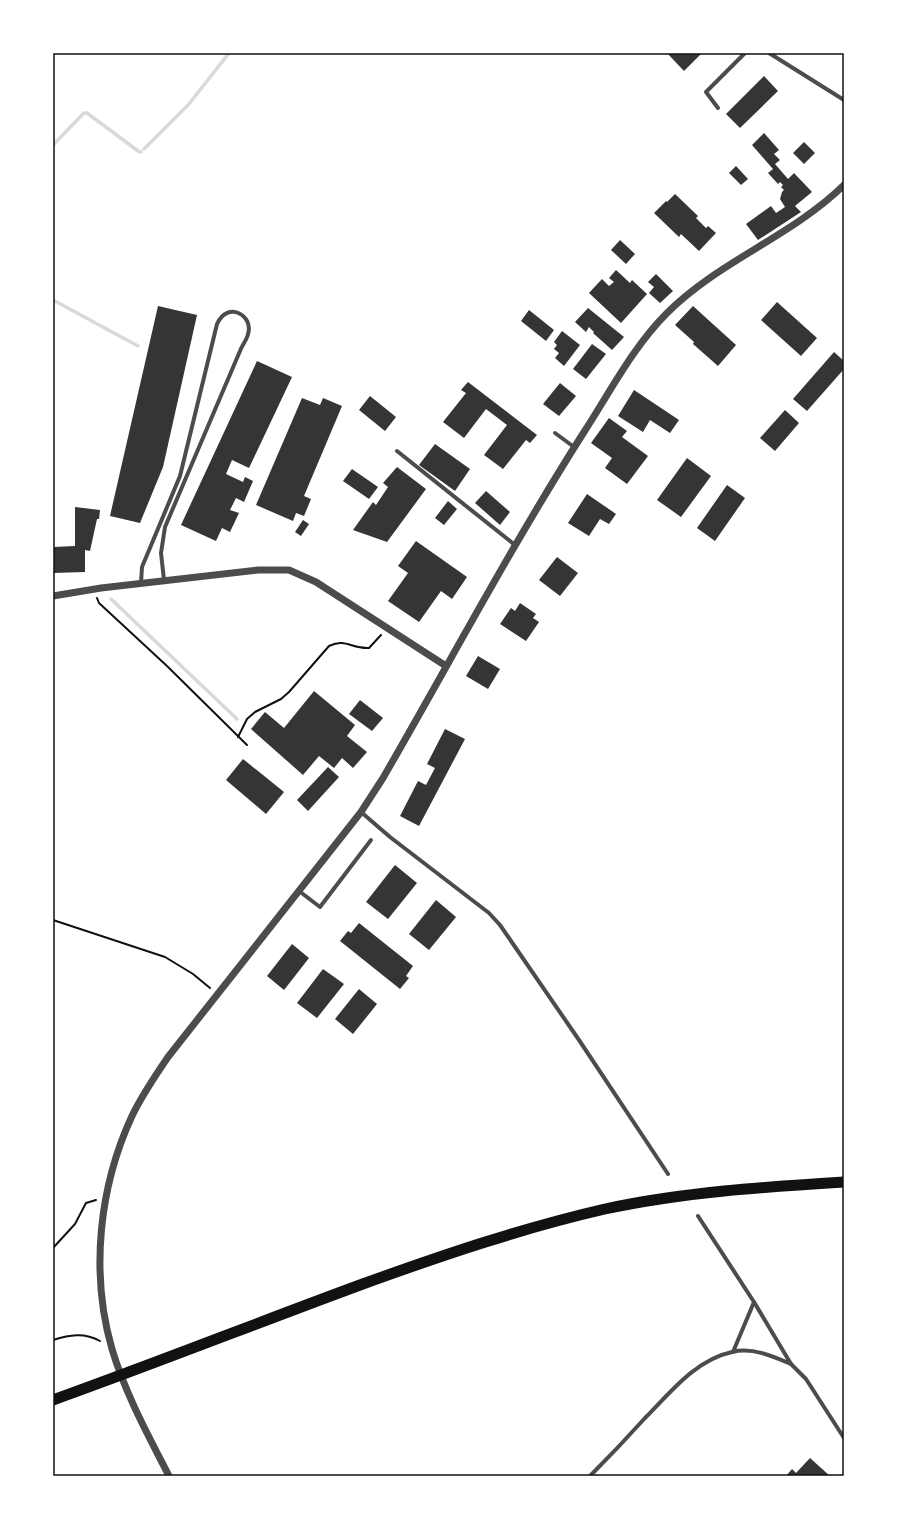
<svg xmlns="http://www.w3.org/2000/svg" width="897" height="1529" font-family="Montserrat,sans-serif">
<rect width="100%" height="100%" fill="#fff"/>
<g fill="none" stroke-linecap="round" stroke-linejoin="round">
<g stroke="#d9d9d9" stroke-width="3.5">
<path d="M53,145l31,-32h3l51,38 3,1"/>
<path d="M144,149l45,-45 40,-51"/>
<path d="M53,300l85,46"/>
<path d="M111,599l126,120"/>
</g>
</g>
<g fill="#353535">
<path d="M667,53h35l-18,18z"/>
<path d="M764,76l14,15 -38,37 -14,-14z"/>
<path d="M764,133l15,17 -5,4 6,6 -5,4 13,15 6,-6 18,19 -17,14 6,6 -43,28 -12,-16 25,-18 5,7 9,-6 -5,-8 2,-7 2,-2 -3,-3 2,-2 -3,-3 -2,2 -10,-11 5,-4 -21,-24z"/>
<path d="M804,142l11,11 -11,11 -11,-11z"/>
<path d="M736,166l12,13 -7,6 -12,-12z"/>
<path d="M675,194l23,22 -2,2 10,10 2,-2 8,7 -17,18 -18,-17 -2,3 -25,-24 12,-12 1,1z"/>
<path d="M620,240l15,14 -9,10 -15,-14z"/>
<path d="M616,270l14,13 2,-3 15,14 -26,29 -32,-30 13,-14 7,7 5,-4 -5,-4z"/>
<path d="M656,274l17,17 -13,12 -11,-10 5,-6 -6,-5z"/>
<path d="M777,302l40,36 -16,18 -40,-36z"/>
<path d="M158,306l39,9 -34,152 -23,56 -30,-7z"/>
<path d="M693,306l43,39 -18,21 -25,-22 1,-2 -19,-17z"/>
<path d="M588,308l36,29 -12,13 -19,-17 1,-1 -5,-5 -3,5 -11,-10z"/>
<path d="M529,310l25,20 -8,11 -25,-20z"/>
<path d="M562,331l18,14 -16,21 -9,-8 4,-5 -5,-4 3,-4 -3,-3z"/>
<path d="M592,344l14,10 -20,25 -13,-10z"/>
<path d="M834,352l10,9v8l-37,42 -14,-12z"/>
<path d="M257,361l35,16 -43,91 -17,-8 -6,14 17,8 2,-5 8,4 -9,21 -8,-4 -6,12 9,3 -9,19 -8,-4 -6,13 -35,-16z"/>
<path d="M468,382l69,53 -7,8 -4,-3 -23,29 -19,-14 23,-30 -21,-16 -22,29 -21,-16 23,-29 -5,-3z"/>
<path d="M560,383l16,13 -17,20 -16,-12z"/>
<path d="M634,390l45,30 -9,13 -20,-13 -7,12 -25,-16z"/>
<path d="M370,396l26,21 -11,14 -26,-21z"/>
<path d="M302,398l18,7 3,-7 19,8 -38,90 7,3 -7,17 -8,-3 -3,8 -37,-16z"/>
<path d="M785,410l14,13 -24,28 -15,-13z"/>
<path d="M609,418l18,13 -5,6 26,19 -21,28 -22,-16 7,-10 -21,-15z"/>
<path d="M435,444l35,25 -15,22 -36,-26z"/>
<path d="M687,458l24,18 -30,41 -24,-17z"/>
<path d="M397,467l29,22 -39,53 -34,-12 20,-28 3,3 12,-18 -5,-4z"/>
<path d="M352,469l26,18 -9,12 -26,-18z"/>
<path d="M727,485l18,13 -30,43 -18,-13z"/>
<path d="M486,491l24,21 -10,13 -25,-22z"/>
<path d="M587,494l29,20 -7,10 -9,-5 -11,17 -21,-13z"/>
<path d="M448,501l9,8 -13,16 -9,-7z"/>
<path d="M75,507l25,3 -1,9h-2l-7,32 -5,-1v22l-32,1v-26l22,-1z"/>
<path d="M303,520l6,4 -8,12 -6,-4z"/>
<path d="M416,541l51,36 -15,22 -11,-8 -22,31 -31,-21 20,-28 -10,-7z"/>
<path d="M557,557l21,16 -18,23 -21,-16z"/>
<path d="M520,603l16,11 -3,4 6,4 -13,19 -26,-17 11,-16 4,3z"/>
<path d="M478,656l22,13 -12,20 -22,-13z"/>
<path d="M314,691l41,34 -8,11 20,16 -14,16 -11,-10 -8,10 -15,-12 -16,19 -52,-46 14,-17 19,16z"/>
<path d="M360,700l23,18 -11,13 -23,-17z"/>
<path d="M445,729l20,10 -46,87 -19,-10 18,-35 8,4 9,-17 -8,-4z"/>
<path d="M243,759l41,33 -18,22 -40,-34z"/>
<path d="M328,767l11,10 -31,34 -11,-11z"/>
<path d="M395,865l22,18 -29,36 -22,-17z"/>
<path d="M436,900l20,17 -27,33 -20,-16z"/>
<path d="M359,923l54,43 -7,10 3,2 -9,11 -60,-48 8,-10 3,2z"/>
<path d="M292,944l17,14 -25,32 -17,-14z"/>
<path d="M323,969l21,15 -27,34 -20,-15z"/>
<path d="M359,989l18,15 -24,30 -18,-15z"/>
<path d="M810,1458l20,18h-44l6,-7 4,4z"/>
</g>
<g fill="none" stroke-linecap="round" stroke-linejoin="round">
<g stroke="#111" stroke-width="2">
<path d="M97,598l2,5 68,63 80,79"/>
<path d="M238,737l9,-18 8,-7 26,-13 8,-7 40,-46c17,-8 22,3 40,2l12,-13"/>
<path d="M53,920l112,37 28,17 17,14"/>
<path d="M53,1248l22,-24 11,-21 10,-3"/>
<path d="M53,1340c16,-5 31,-8 47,1"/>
</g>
<g stroke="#4c4c4c" stroke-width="4">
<path d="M769,53l75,47"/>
<path d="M718,108l-12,-16 39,-39"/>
<path d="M555,433l19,14"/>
<path d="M397,451l118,94"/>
<path d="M141,583l1,-16 38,-91 37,-152c11,-24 37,-8 31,10 -1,6 -6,11 -8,17l-75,176 -4,26 3,27"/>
<path d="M361,812l29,25 99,76 11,12 79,115 89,134"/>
<path d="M299,891l21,16 51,-67"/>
<path d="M698,1216l56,86 37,62 15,15 38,59"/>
<path d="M733,1352l21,-50"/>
<path d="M590,1476c19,-19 37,-38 55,-58 25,-25 50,-58 87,-66 20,-5 41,4 59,12"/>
</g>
<g stroke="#4c4c4c" stroke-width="7">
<path d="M53,596l48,-8 157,-18h31l27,12 130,84"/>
<path d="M169,1476c-21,-41 -44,-83 -57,-127 -22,-76 -13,-162 20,-233 10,-21 23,-40 36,-59l193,-245 22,-34c67,-116 129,-233 201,-346 26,-40 49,-85 83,-119 52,-52 125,-77 177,-128"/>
</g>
<path stroke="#111" stroke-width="11" d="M53,1400c103,-37 204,-77 307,-115 80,-29 162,-57 245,-76 79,-17 159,-22 239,-27"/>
</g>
<rect width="897" height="1529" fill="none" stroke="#ffffff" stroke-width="108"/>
<rect x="54" y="54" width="789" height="1421" fill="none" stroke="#111" stroke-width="1.5"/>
</svg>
